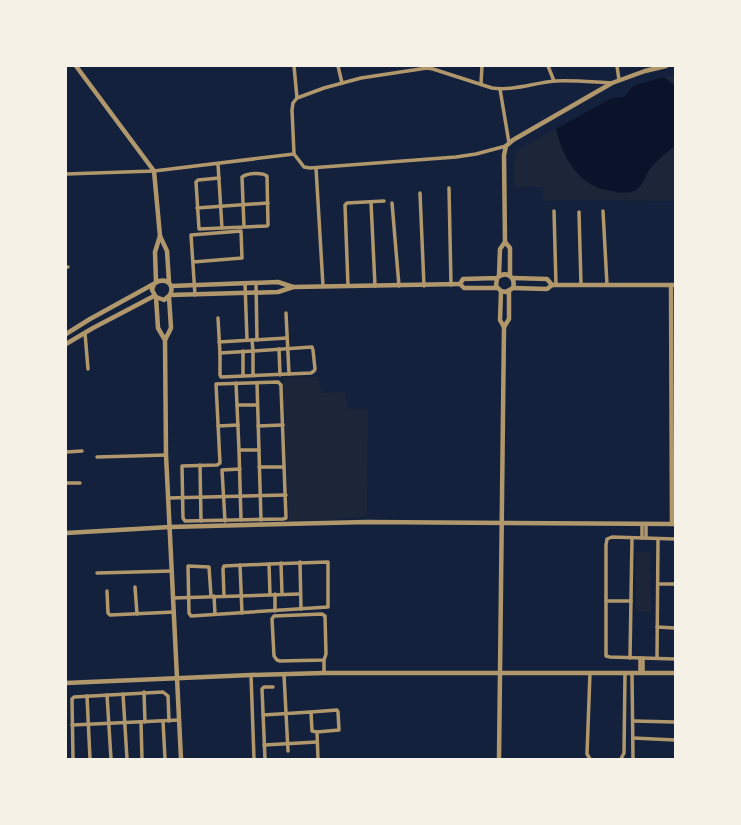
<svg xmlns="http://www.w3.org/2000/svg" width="741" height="825" font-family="'Work Sans',sans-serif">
<rect width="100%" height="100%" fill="#14213d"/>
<g fill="#1d2539">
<path d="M675,75v126l-91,-1 -41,1v-14h-28c-1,-12 -4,-26 3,-37l94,-52 12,-1 7,-9 7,-4z"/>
<path d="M283,377h35l4,16 23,-2 2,18h21l-1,107 -78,8z"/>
<path d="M636,552h14l1,60 -15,-1z"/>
</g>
<path fill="#0b132b" d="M664,77l11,9v60c-10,8 -20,15 -27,26 -3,6 -6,14 -12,18 -7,4 -16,3 -24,1 -5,-1 -13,-2 -18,-5 -21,-11 -33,-34 -38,-57l56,-31 12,-1 7,-9 7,-4z"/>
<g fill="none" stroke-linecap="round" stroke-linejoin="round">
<g stroke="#b1986c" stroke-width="3.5">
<path d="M294,66l3,32"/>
<path d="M338,66l4,17"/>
<path d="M548,66l6,15"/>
<path d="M617,66l2,14"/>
<path d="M481,84l1,-18"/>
<path d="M500,89l9,54"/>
<path d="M294,154l10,13 6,1 146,-11 20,-3 30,-8"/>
<path d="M218,164l4,64"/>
<path d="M316,168l7,118"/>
<path d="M66,174l88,-3 140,-17 -2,-44 1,-7 4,-5 27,-10 37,-10 66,-10 6,1 59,19c22,3 41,-5 63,-7 18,-1 37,1 56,2"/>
<path d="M219,178l-21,2 -2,2 3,47 68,-3 1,-1 -1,-49c-5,-4 -20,-3 -25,1l2,50"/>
<path d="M449,188l2,97"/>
<path d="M420,193l4,93"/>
<path d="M371,202l4,84"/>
<path d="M392,203l7,83"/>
<path d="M197,208l71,-5"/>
<path d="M554,211l2,74"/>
<path d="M603,211l4,74"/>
<path d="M579,212l2,73"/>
<path d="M193,262l49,-4 -1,-27 -50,4 4,60"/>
<path d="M66,267h2"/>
<path d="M245,283l2,57"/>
<path d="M256,283l1,57"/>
<path d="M348,286l-3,-81 2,-2 37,-2"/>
<path d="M286,313l3,61"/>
<path d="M218,318l2,35"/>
<path d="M85,333l3,36"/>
<path d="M252,340l1,11 59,-4 1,3 2,19 -1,2 -3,2 -90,4 -1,-2v-22l33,-2v25"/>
<path d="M219,342l68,-4"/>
<path d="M279,349l1,26"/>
<path d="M243,351v25"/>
<path d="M278,382l3,3v2l5,131 -3,1 -98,2 -2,-3 -1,-52 35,-1 3,-2 -4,-79z"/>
<path d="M236,383l3,67"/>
<path d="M257,383l4,137"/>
<path d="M237,405h20"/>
<path d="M218,426l20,-1"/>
<path d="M258,426l25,-1"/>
<path d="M66,452l16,-1"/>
<path d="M97,457l69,-2"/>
<path d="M200,465l1,56"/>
<path d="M259,467h25"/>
<path d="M66,483h14"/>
<path d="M168,498l118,-3"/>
<path d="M241,520l-2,-70h20"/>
<path d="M225,521l-3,-51 18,-1"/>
<path d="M642,524v14"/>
<path d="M646,524v14"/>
<path d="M675,539l-63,-2 -5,2 -1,6v111l4,1 65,2"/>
<path d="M300,562l1,47"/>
<path d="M281,563l1,31"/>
<path d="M240,565l2,48"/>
<path d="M97,573l75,-2"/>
<path d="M658,584h17"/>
<path d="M135,587l2,27"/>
<path d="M107,591l1,22 2,2 64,-3"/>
<path d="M275,594v17"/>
<path d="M211,596l-2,-29 -21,-1 1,47 2,3 137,-9v-45l-59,2"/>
<path d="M214,596l1,18"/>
<path d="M224,596l-1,-27 1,-3 45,-2 1,30"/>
<path d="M173,598l127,-4"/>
<path d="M606,601h25"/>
<path d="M322,614l3,2 1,38 -2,6 -44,1 -3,-1 -3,-4 -2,-37 2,-3z"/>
<path d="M657,627l18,1"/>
<path d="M630,658l2,-120"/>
<path d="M640,658v15"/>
<path d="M657,658l1,-119"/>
<path d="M324,660v13"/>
<path d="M590,673l-3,81 3,5"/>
<path d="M632,673l1,86"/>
<path d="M643,673v-15"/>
<path d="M251,675l3,84"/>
<path d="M284,675l4,76"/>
<path d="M144,692l1,30"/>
<path d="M123,694l4,65"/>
<path d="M107,695l4,64"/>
<path d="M87,696l3,63"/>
<path d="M311,712l26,-2 1,2 1,18 -22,2 1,27"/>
<path d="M263,715l48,-3 1,19 5,1"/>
<path d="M163,721l2,38"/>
<path d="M633,721l42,1"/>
<path d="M141,722l1,37"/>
<path d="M72,725l107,-5"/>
<path d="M633,738l42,2"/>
<path d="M264,745l53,-3"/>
<path d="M73,759l-1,-60 2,-2 89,-5 5,4 1,25"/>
<path d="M265,759l-3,-70 2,-2h9"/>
<path d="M621,759l3,-6 1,-80"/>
</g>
<g stroke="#b1986c" stroke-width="4.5">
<path d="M76,66l78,105 6,65 7,15 2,31"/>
<path d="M510,275v-27l-5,-6 -1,-87 2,-9 7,-6 99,-57 33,-12 21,-5"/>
<path d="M499,276l1,-27 5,-7"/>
<path d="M513,278l34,1 5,6"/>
<path d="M156,282l-1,-30 5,-16"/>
<path d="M460,284l3,-5 34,-1c9,-8 19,-1 16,10l-7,4 -5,-1 -5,-5 1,-8"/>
<path d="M460,284l4,4h33"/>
<path d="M671,285l1,239"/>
<path d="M171,286l107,-4 15,5"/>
<path d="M513,288l34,1 5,-4h123"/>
<path d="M170,295l108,-3 15,-5 167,-3"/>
<path d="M156,297l2,31 7,12"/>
<path d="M169,297l2,31 -6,12 1,115 15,304"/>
<path d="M504,327l5,-8v-28"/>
<path d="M66,334l24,-15 69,-38c10,-2 15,5 11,14l-6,5 -8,-3 -4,-7 2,-6"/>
<path d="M66,344l27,-16 61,-32"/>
<path d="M66,533l104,-6 197,-5 308,2"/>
<path d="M66,683l185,-8 73,-2h351"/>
<path d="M499,759l5,-432 -4,-7 1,-29"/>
</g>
</g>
<rect width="741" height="825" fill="none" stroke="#f6f1e7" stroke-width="134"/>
</svg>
